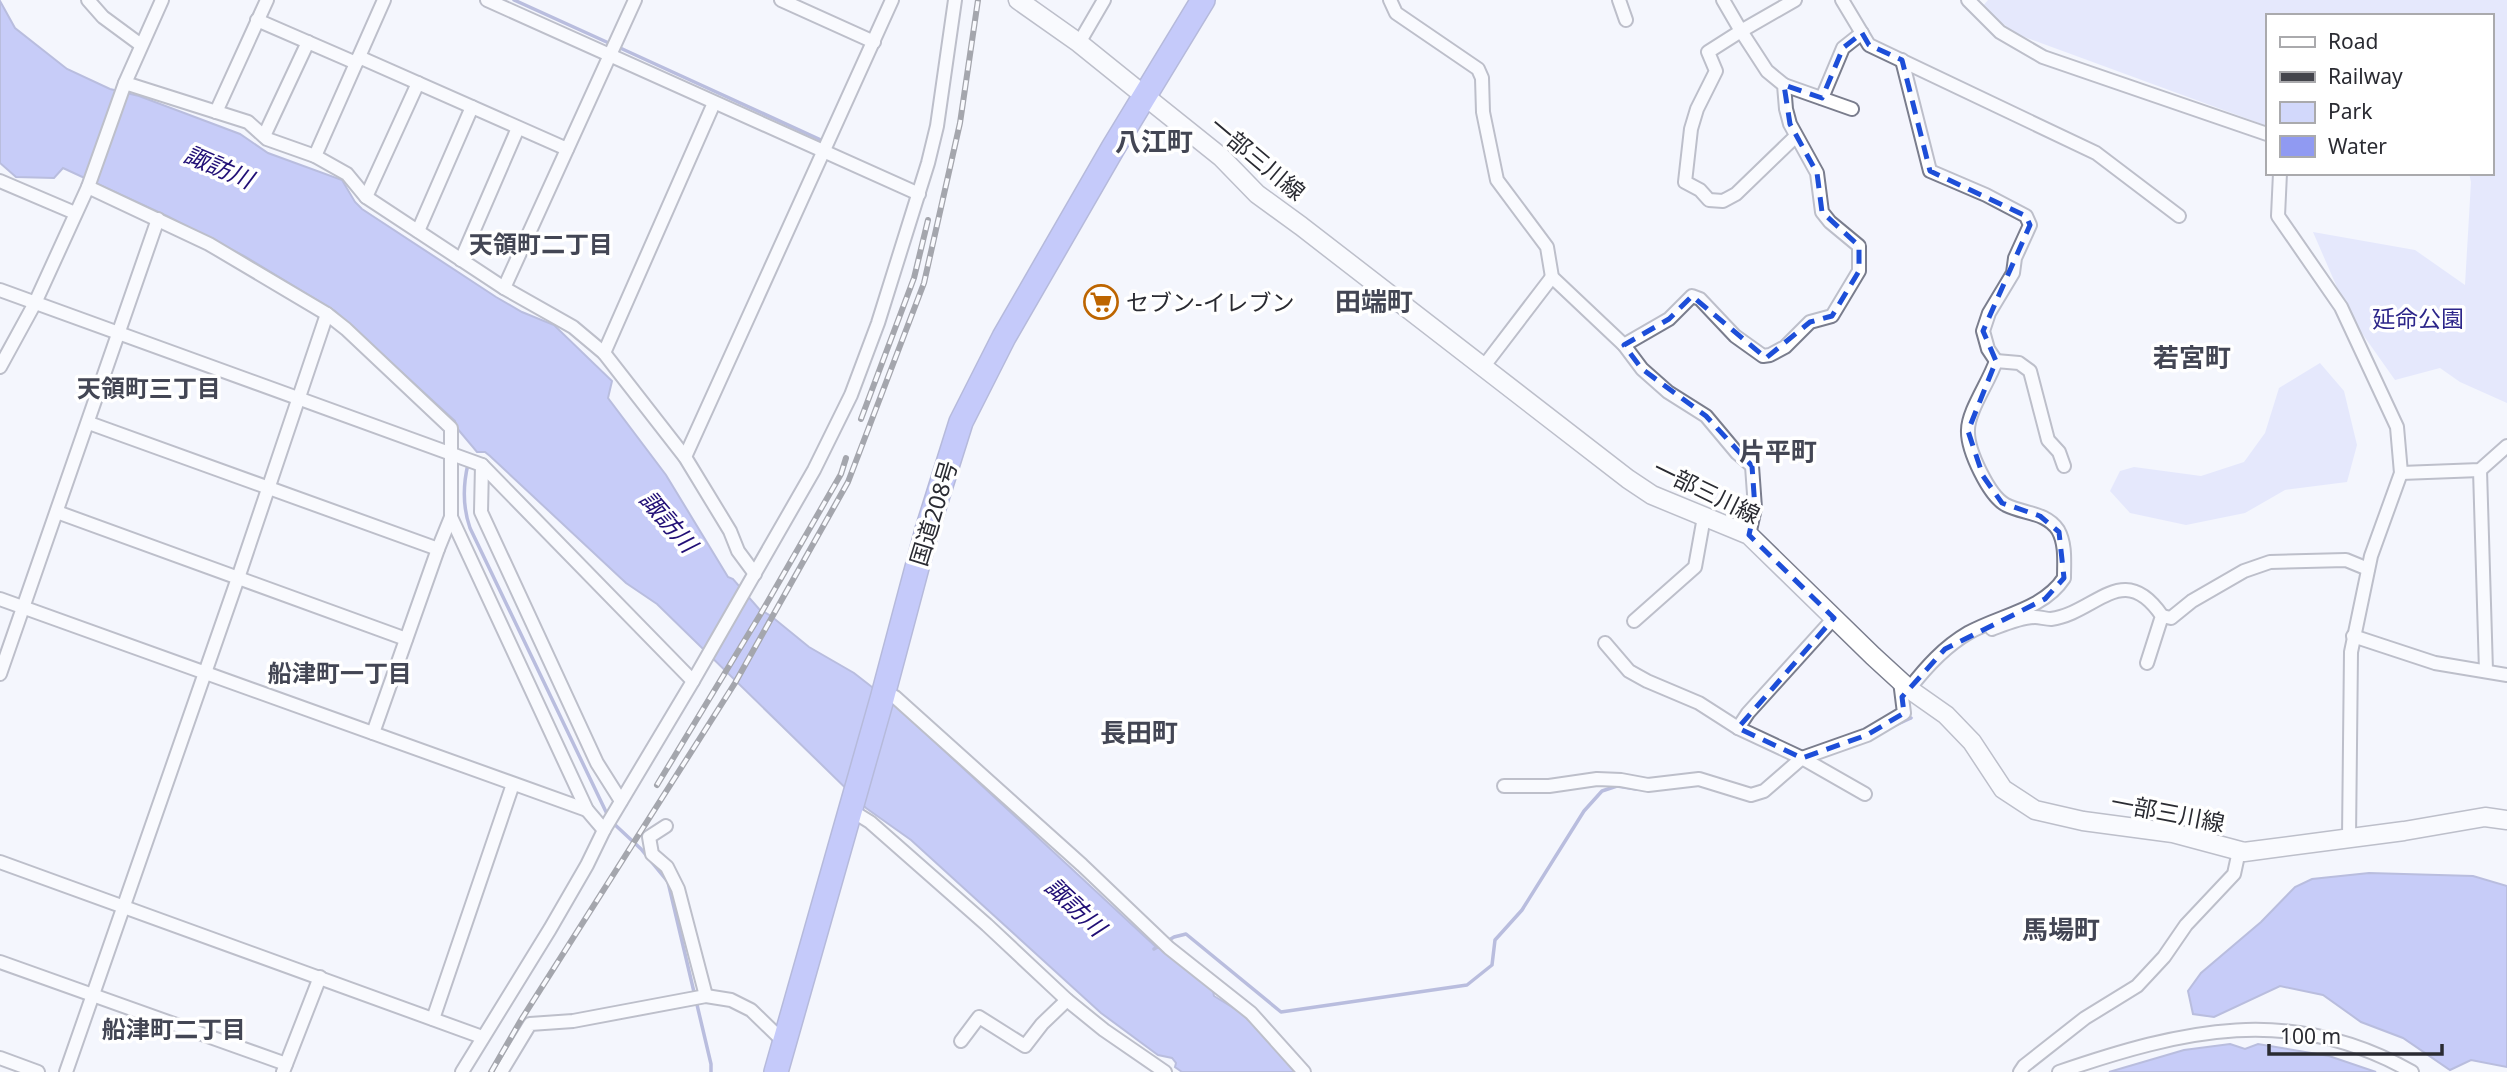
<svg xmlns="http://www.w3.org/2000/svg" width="2507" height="1072" font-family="'Noto Sans','Noto Sans JP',sans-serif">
<rect width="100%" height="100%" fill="#f4f5fd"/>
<g fill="#d2d8fb">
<path d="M1988,0h519v403l-47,-21 -20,-14 -45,12 -46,-65 -36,-83 102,18 50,35 6,-103 -2,-9h22v-157h-224v110l-251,-92 -34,-27z"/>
<path d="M2320,363l24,28 13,54 -10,37 -62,8 -40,23 -59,12 -56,-12 -20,-22 10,-20 14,-4 67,9 43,-14 21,-29 14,-45z"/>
</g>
<g fill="#909af2" stroke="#7179b8" stroke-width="2">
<path d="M0,1l15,27 52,41 43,20 29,7 101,38 28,19 74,27 13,22 7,7 134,88 26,15 32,13 58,56 -4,17 58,77 62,102 5,2 26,30 12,7 38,31 45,26 41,32 262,243 6,-1v4l49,35 2,10 26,16 38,37 17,23h-113l-7,-5 1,-4 -4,-5 -14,-3 -57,-42 -190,-173 -45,-32 -209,-204 -31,-21 -136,-127 -5,-4h-8l-21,-25 -1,-6 -120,-110 -89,-54 -79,-41 -104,-48 -9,10 -38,-1 -16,-14z"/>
<path d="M2369,873l104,3 34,10v181l-36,-7 -21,10 -47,-32 -42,-16 -38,-27 -43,-9 -66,31 -21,-3 -5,-23 13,-18 60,-51 34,-35 17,-8z"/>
<path d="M2230,1044l15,5 13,-5 71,12 47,16h-267l75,-22z"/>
</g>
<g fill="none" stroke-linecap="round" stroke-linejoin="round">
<g stroke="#7179b8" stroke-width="3.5">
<path d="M514,0l97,44"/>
<path d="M618,47l203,93"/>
<path d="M468,464c-5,21 -5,44 2,64l138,288"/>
<path d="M1887,729l24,-11"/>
<path d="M612,822l29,27 27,33 43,182v8"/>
<path d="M1154,949l20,-12 12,-3 95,78 186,-27 25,-20 3,-25 27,-30 62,-99 18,-20 15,-5 19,3"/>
</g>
<g stroke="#7a7d8d" stroke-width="16">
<g id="street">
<path d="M88,0l15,17 38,28"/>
<path d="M487,0l432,194"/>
<path d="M781,0l93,42"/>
<path d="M1390,0l6,13 82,56 4,9 1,34 14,68 50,67 5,30 72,68 18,24 26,23 38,24 31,37 15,13 3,42 -6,27"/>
<path d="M1619,0l7,20"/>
<path d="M1723,0l18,31 54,-31"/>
<path d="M1842,0l27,45 227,108 83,63"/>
<path d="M1968,0l32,32 43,25 224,77"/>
<path d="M257,20l99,43"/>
<path d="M1079,43l25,-43"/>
<path d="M359,57l208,92"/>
<path d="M1902,60l28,111 56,24 40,21 4,9 -15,33 -2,15 -24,40 -6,18 5,18 8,12"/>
<path d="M125,83l123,39 19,17 48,17 32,18 19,23 138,91 69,39 31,26 81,104 45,74 8,20 17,23"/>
<path d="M1784,85l68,24"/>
<path d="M1822,98l21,-50 19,-15"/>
<path d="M216,112l51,-112"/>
<path d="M264,136l44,-94"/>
<path d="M315,156l69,-156"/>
<path d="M2280,173l-2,43 63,91 56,120 4,46 -30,83 -20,96 -2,186"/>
<path d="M0,181l75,32"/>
<path d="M88,187l121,57 118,70 19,15 105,99v89l136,293 17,20"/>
<path d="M366,197l52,-114"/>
<path d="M418,231l54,-124"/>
<path d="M461,260l57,-132"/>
<path d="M504,288l131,-288"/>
<path d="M0,290l482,175 211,216"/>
<path d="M1624,345l45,-26 23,-23 8,3 35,37 28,20 7,-1 15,-8 25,-25 22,-6 27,-45v-25l-29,-24 -8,-10 -5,-39 -27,-49 -4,-15 -2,-24 -17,-14 -26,-40 -33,21 8,19 -19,38 -6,20 -6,53 15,8 9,10 14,1 13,-7 59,-57"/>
<path d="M604,353l110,-250"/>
<path d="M1996,361l23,2 11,8 18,69 11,12 5,14"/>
<path d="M1484,366l68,-89"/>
<path d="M0,367l35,-64 53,-116 37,-104 37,-83"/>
<path d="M89,423l349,126"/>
<path d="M685,457l207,-457"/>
<path d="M482,465l-1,47 116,251 24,38"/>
<path d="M2480,470l6,201"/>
<path d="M2401,473l79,-3 27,-24"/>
<path d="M57,512l349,127"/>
<path d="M0,599l587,211"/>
<path d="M2162,616l9,2 21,-17 52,-30 26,-9 76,-2 22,9"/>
<path d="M1634,621l61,-54 9,-50"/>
<path d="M1992,629c13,-5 29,-12 43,-12 5,0 11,2 16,2 45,-6 72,-60 111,-3l-15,47"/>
<path d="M2353,636l82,27 72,12"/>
<path d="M1605,643l24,28 18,10 52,22 39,25 64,30 63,36"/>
<path d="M0,674l158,-455"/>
<path d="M1909,689c17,-22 35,-42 59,-56 32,-18 75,-23 96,-55 0,-16 2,-34 -6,-48 -12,-18 -34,-16 -52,-25 -17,-9 -39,-55 -38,-75 0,-19 21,-48 28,-69"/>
<path d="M883,691l12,6 187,168 87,83 82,65 53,59"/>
<path d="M1738,728l10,-15 86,-95"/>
<path d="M373,733l65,-184 13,-32"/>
<path d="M1504,786h45l48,-7 24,1 27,5 51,-6 52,16 13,-4 38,-33 65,-23 37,-22 -4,-32"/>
<path d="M849,809l21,13 117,103 80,75 37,30 61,42"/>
<path d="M666,826l-17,11 3,17 15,13 11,22 28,107"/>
<path d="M0,862l482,175"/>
<path d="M0,962l286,102"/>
<path d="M433,1019l80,-235"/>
<path d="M961,1041l18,-24 46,29 17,-22 25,-24"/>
<path d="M0,1058l38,14"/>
<path d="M66,1072l172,-494 89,-264"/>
<path d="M283,1072l37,-95"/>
<path d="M462,1072l88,-143 37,-64 17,-35 89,-149 121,-211 37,-75 27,-72 50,-160 9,-37 18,-126"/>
<path d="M501,1072l29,-48 43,-3 133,-25 25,4 20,10 33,32"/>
<path d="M2020,1072l4,-6 61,-48 52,-32 27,-29 22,-32 48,-51 5,-23"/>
<path d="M2059,1072c123,-42 232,-69 353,0"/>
</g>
</g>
<g stroke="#7a7d8d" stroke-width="21">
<path id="secondary" d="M1018,0l61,43 67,54 75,60 36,37 44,32 327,253 24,16 97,40 124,121 36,33 37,26 26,27 31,47 32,21 48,11 90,12 71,19 160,-21 81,-14 22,3"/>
</g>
<g stroke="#6a71b1" stroke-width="26">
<path id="highway" d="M776,1072l106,-373 45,-169 34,-108 43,-85 109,-189 90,-148"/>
</g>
<use href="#street" stroke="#fff" stroke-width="12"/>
<use href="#secondary" stroke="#fff" stroke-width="18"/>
<use href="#highway" stroke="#8c96f6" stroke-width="23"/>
<g stroke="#44454c" stroke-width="6">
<g id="rail">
<path d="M861,419l53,-141 14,-58"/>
<path d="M657,785l103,-170 81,-141 5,-16"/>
<path d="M491,1072l30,-52 214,-337 113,-201 76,-199 36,-160 18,-123"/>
</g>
</g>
<use href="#rail" stroke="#fff" stroke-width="3.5" stroke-dasharray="10" stroke-linecap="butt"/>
</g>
<path d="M0 0H2507V1072H0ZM1862,33l7,12 33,15 28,111 96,45 4,9 -47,106 13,30 -28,70 15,45 19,27 38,13 19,16 5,46 -19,21 -100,50 -43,48 2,16 -37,22 -65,23 -64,-30 96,-110 -85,-83 6,-27 -3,-42 -46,-50 -64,-47 -18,-24 45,-26 23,-23 74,62 44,-36 22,-6 27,-45v-25l-37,-34 -5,-39 -27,-49 -6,-39 38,13 21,-50z" fill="#f4f5fd" fill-opacity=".55" fill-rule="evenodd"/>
<path fill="none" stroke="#1d4ed8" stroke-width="5" stroke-dasharray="14 9" stroke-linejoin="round" d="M1862,33l7,12 33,15 28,111 96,45 4,9 -47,106 13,30 -28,70 15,45 19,27 38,13 19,16 5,46 -19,21 -100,50 -43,48 2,16 -37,22 -65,23 -64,-30 96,-110 -85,-83 6,-27 -3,-42 -46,-50 -64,-47 -18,-24 45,-26 23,-23 74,62 44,-36 22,-6 27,-45v-25l-37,-34 -5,-39 -27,-49 -6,-39 38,13 21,-50z"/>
<defs>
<g id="supermarket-ring" transform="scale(1.75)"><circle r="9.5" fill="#fff" stroke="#bd6500" stroke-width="1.5"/><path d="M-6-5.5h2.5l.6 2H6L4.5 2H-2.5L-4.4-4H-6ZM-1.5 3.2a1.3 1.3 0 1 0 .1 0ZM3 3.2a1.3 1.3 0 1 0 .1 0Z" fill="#bd6500"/></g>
</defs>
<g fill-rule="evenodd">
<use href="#supermarket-ring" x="1101" y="302"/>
</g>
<g text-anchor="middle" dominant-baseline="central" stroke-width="7" stroke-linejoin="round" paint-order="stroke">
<g font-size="23" fill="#2a2b32" stroke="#fff">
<text transform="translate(1258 158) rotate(40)">一部三川線</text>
<text transform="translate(1707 491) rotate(26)">一部三川線</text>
<text transform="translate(933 513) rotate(-73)">国道208号</text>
<text transform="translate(2168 812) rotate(11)">一部三川線</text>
</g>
<g font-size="23" fill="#2a2b32" stroke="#fff" text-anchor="start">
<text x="1126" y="302">セブン-イレブン</text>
</g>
<g font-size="23" fill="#2d268a" stroke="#fff">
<text x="2418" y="318">延命公園</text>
</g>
<g font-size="24" font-style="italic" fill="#210f76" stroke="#fff">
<text transform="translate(219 166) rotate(23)">諏訪川</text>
<text transform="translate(669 521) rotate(49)">諏訪川</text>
<text transform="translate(1076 906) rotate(43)">諏訪川</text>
</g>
<g font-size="24" font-weight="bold" fill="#434654" stroke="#fff">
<text x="541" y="243">天領町二丁目</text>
<text x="149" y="387">天領町三丁目</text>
<text x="340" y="672">船津町一丁目</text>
<text x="174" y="1028">船津町二丁目</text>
</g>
<g font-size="26" font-weight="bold" fill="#434654" stroke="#fff">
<text x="1154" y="141">八江町</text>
<text x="1374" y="301">田端町</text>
<text x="2192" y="357">若宮町</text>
<text x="1778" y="451">片平町</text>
<text x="1139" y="732">長田町</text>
<text x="2061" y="929">馬場町</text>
</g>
</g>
<rect x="2266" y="14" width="228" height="161" fill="#ffffff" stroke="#aaaaad" stroke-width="2"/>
<rect x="2280" y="37" width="35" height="10" fill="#ffffff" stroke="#aaaaad" stroke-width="2"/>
<text x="2328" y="49" font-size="21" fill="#2a2b32">Road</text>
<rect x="2280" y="72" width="35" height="10" fill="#44454c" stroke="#aaaaad" stroke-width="2"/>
<text x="2328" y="84" font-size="21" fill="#2a2b32">Railway</text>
<rect x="2280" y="102" width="35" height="21" fill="#d2d8fb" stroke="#aaaaad" stroke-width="2"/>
<text x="2328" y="119" font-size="21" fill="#2a2b32">Park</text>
<rect x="2280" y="136" width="35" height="21" fill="#909af2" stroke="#aaaaad" stroke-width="2"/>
<text x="2328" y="154" font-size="21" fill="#2a2b32">Water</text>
<path d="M2269 1044v10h173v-10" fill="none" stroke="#2a2b32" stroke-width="3.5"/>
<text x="2280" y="1044" font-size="21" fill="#2a2b32" stroke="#ffffff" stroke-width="5" paint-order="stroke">100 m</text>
</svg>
